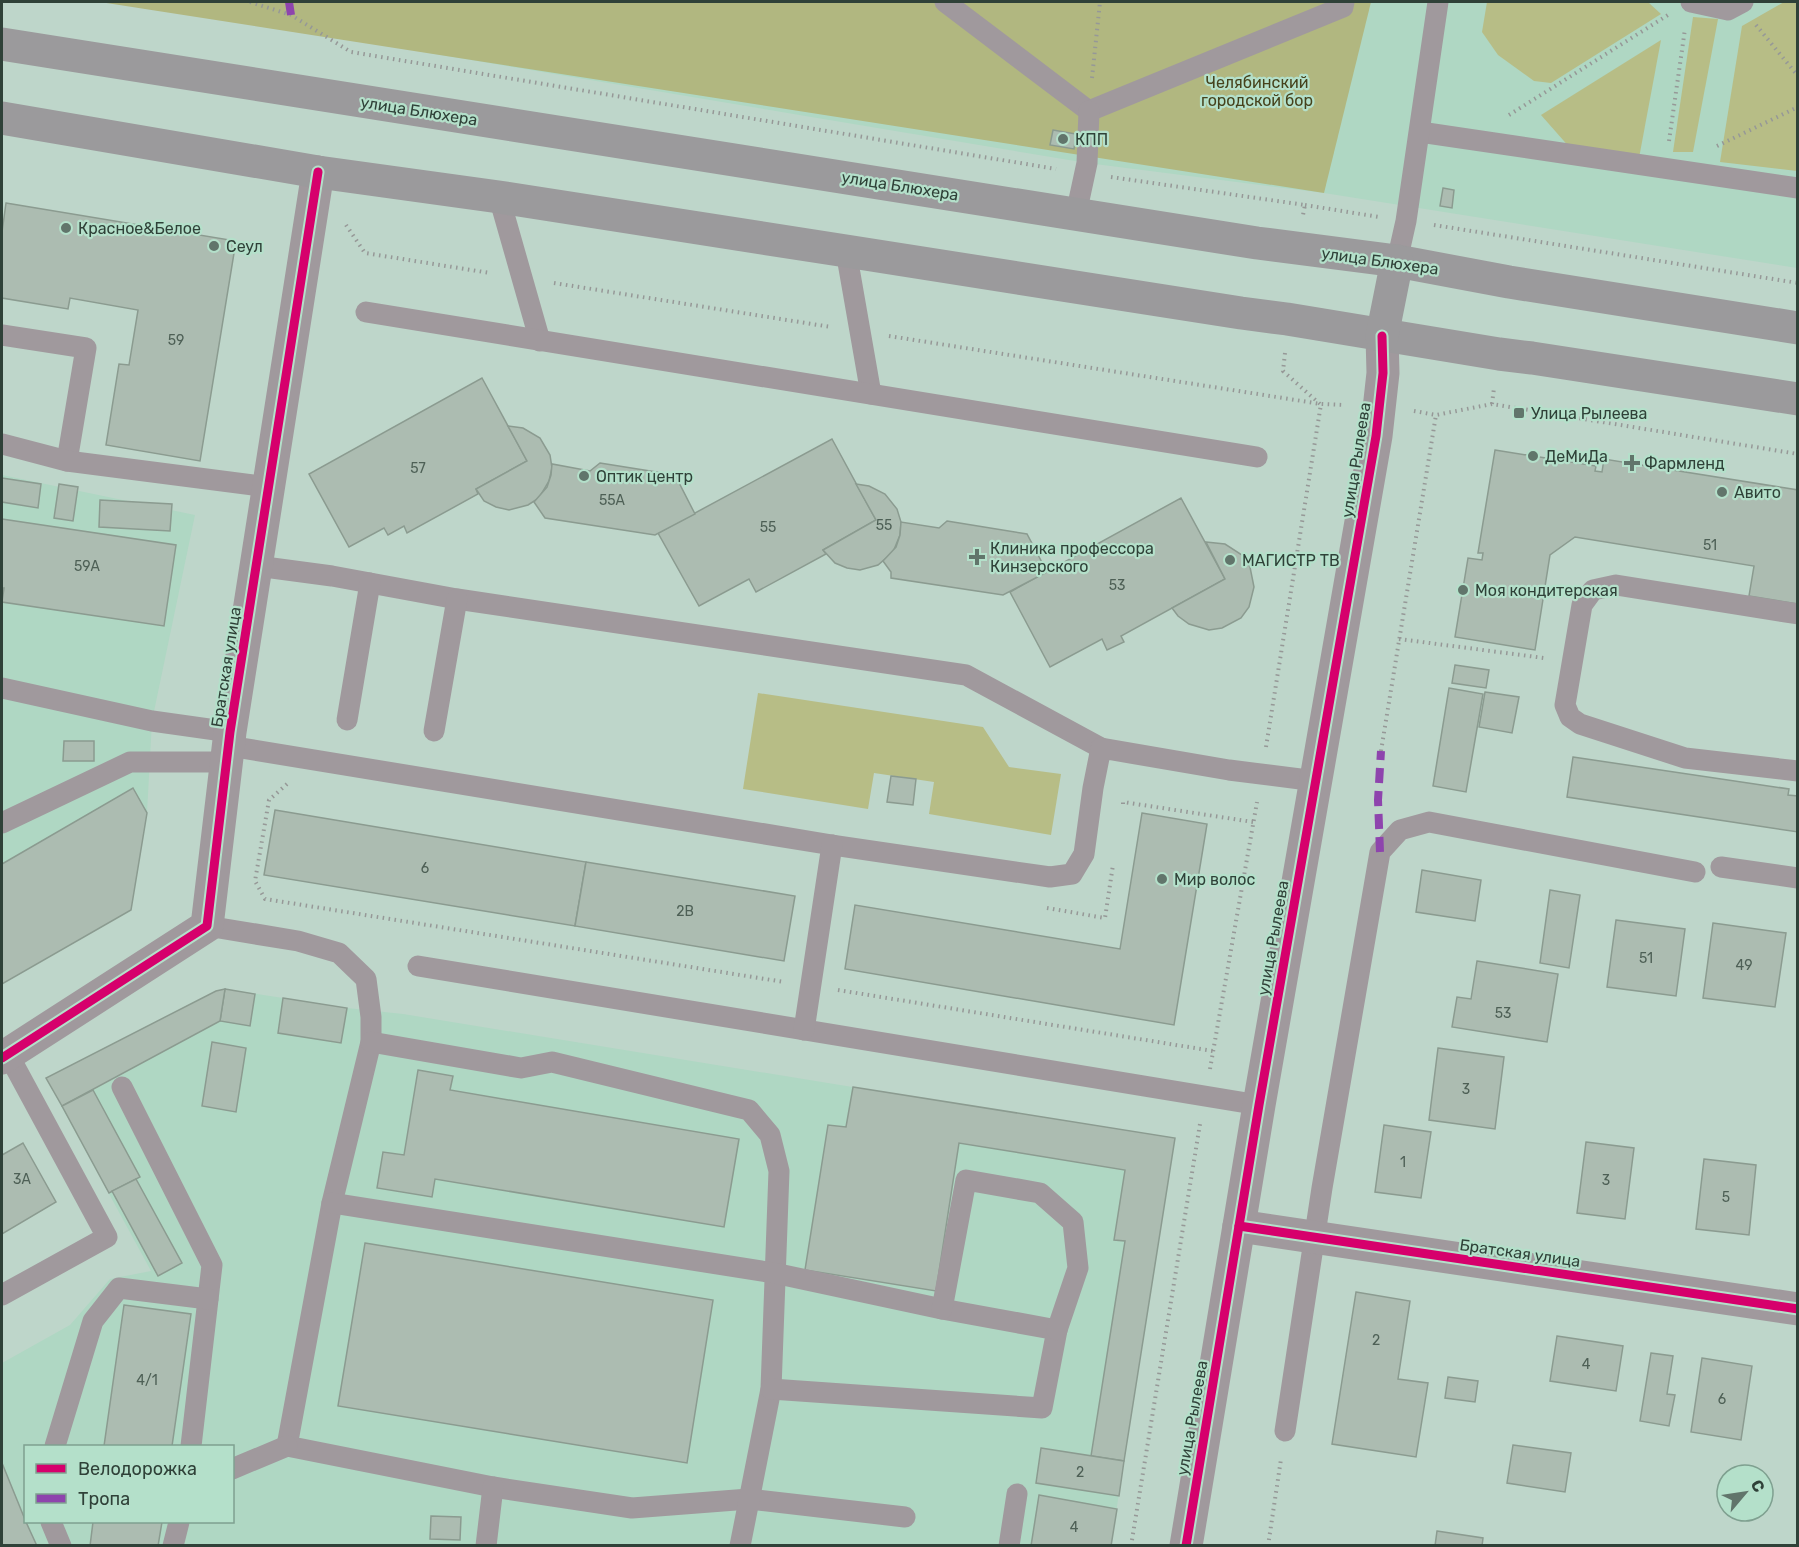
<svg xmlns="http://www.w3.org/2000/svg" width="1799" height="1547" font-family="Rubik,sans-serif">
<rect width="100%" height="100%" fill="#bed6ca"/>
<g fill="#afd7c3" fill-rule="evenodd">
<path d="M407,2h1390v266l-473,-75 -237,-30 -658,-110z"/>
<path d="M2,475l193,40 -43,206 -5,92 -16,97 -129,74z"/>
<path d="M225,989l122,19 56,6 751,122 -30,325 -13,84h-1109v-182l68,-38 40,-46 41,-8 -105,-193 170,-87zM26,1446h206v76h-206z"/>
</g>
<g fill="#b7bd86">
<path d="M1487,2h161l13,12 -110,69 -17,-2 -36,-26 -16,-23z"/>
<path d="M1784,2h13v169l-77,-9 22,-136z"/>
<path d="M1693,17l25,2 -25,133h-20z"/>
<path d="M1661,40l-22,118 -68,-9 -30,-34z"/>
<path d="M758,693l225,34 26,40 52,7 -10,61 -122,-21 5,-32 -60,-9 -6,36 -125,-20z"/>
</g>
<path fill="#b1b780" d="M100,2h1271l-47,191z"/>
<g fill="#acbcb1" stroke="#8b9b90" stroke-width="1.5">
<path d="M1053,130l23,4 -2,15 -24,-4z"/>
<path d="M1443,188l11,2 -2,18 -12,-2z"/>
<path d="M6,203l230,38 -36,220 -94,-16 13,-81 10,1 9,-55 -68,-12 -2,11 -66,-11v-66z"/>
<path d="M482,378l45,83 -51,28 2,5 -71,39 -3,-7 -16,9 -4,-7 -35,19 -40,-73z"/>
<path d="M508,426l15,2 17,10 10,17 2,13 -3,13 -10,17 -11,7 -19,5 -13,-3 -12,-6 -8,-12 51,-28z"/>
<path d="M832,439l44,81 -53,30 3,4 -70,38 -7,-13 -50,27 -41,-73z"/>
<path d="M1495,450l101,16 -1,5 7,1 2,-13 194,31v114l-49,-8 5,-30 -179,-29 -25,18 -15,95 -80,-13 13,-79 14,2 1,-7h-5z"/>
<path d="M600,463l75,12 20,39 -40,21 -110,-17 -11,-16 13,-15 4,-12 1,-11 38,7z"/>
<path d="M2,478l39,6 -3,24 -36,-6z"/>
<path d="M59,484l19,3 -5,34 -19,-3z"/>
<path d="M856,484l13,2 16,8 12,15 4,13 -1,13 -7,17 -15,13 -18,5 -13,-2 -12,-5 -12,-13 53,-30z"/>
<path d="M1181,498l44,81 -104,57 3,6 -17,8 -5,-11 -52,28 -40,-75z"/>
<path d="M100,500l72,4 -2,27 -71,-4z"/>
<path d="M2,519l174,26 -12,81 -162,-24 2,-14h-2z"/>
<path d="M947,521l80,13 20,38 -44,23 -112,-17v-6l-8,-11 13,-14 4,-12 1,-13 38,6z"/>
<path d="M1206,542l19,2 17,11 8,12 4,20 -5,20 -8,11 -19,10 -13,2 -20,-6 -11,-8 -6,-8 53,-29z"/>
<path d="M1455,665l34,5 -3,18 -34,-5z"/>
<path d="M1449,688l34,6 -17,98 -33,-6z"/>
<path d="M1485,692l34,5 -7,36 -33,-6z"/>
<path d="M64,741h30v20h-31z"/>
<path d="M1573,757l216,32 -1,6 10,1v36l-231,-35z"/>
<path d="M891,776l25,3 -3,26 -26,-3z"/>
<path d="M133,788l14,25 -16,97 -129,74v-120z"/>
<path d="M275,810l311,52 -11,64 -311,-51z"/>
<path d="M1142,813l65,11 -33,201 -329,-56 10,-64 265,44z"/>
<path d="M586,862l209,34 -11,65 -209,-35z"/>
<path d="M1422,870l59,10 -6,41 -59,-9z"/>
<path d="M1550,890l30,5 -11,73 -29,-5z"/>
<path d="M1616,920l69,9 -9,67 -69,-9z"/>
<path d="M1713,923l73,10 -11,74 -72,-9z"/>
<path d="M1477,961l81,13 -11,68 -95,-15 5,-30 14,2z"/>
<path d="M225,989l30,5 -5,32 -30,-5z"/>
<path d="M225,989l-5,32 -158,85 -16,-28 170,-87z"/>
<path d="M283,998l64,10 -6,35 -63,-10z"/>
<path d="M212,1042l34,6 -10,64 -34,-6z"/>
<path d="M1438,1048l66,9 -9,72 -66,-9z"/>
<path d="M418,1070l35,6 -3,14 289,49 -15,88 -289,-48 -3,18 -55,-9 6,-36 21,3z"/>
<path d="M853,1087l322,51 -51,323 -33,-5 34,-215 -11,-1 11,-70 -166,-27 -23,148 -131,-21 23,-145 18,2z"/>
<path d="M93,1090l47,87 -31,16 -47,-87z"/>
<path d="M1384,1125l47,7 -10,66 -46,-6z"/>
<path d="M1586,1142l48,6 -9,71 -48,-6z"/>
<path d="M23,1143l33,59 -54,32v-79z"/>
<path d="M1704,1159l52,6 -7,70 -53,-6z"/>
<path d="M136,1179l46,84 -24,13 -46,-85z"/>
<path d="M365,1243l348,57 -26,163 -349,-57z"/>
<path d="M1356,1292l54,9 -12,78 30,4 -12,74 -84,-13z"/>
<path d="M124,1305l67,9 -19,132h-68z"/>
<path d="M1557,1336l66,10 -7,45 -66,-10z"/>
<path d="M1651,1353l22,3 -6,38 8,1 -6,31 -29,-5z"/>
<path d="M1702,1358l50,8 -11,74 -50,-8z"/>
<path d="M1448,1377l30,4 -3,21 -30,-4z"/>
<path d="M1513,1445l58,8 -6,39 -58,-9z"/>
<path d="M1041,1448l83,13 -5,35 -83,-13z"/>
<path d="M2,1463l24,59 11,24h-35z"/>
<path d="M1039,1495l78,14 -6,37h-80z"/>
<path d="M431,1516l30,1 -1,23 -30,-1z"/>
<path d="M93,1522h69l-4,24h-68z"/>
<path d="M1437,1531l46,7 -1,8h-47z"/>
</g>
<g fill="none" stroke-linecap="round" stroke-linejoin="round">
<g stroke="#969897" stroke-width="4" stroke-dasharray="1.5 4.5" stroke-linecap="butt">
<path d="M250,2l41,13 60,37 705,117"/>
<path d="M1756,25l42,51"/>
<path d="M1092,78l8,-76"/>
<path d="M1509,115l159,-100"/>
<path d="M1669,141l16,-112"/>
<path d="M1717,146l81,-39"/>
<path d="M1111,177l194,28 -2,10"/>
<path d="M1305,205l74,12"/>
<path d="M346,225l19,28 125,20"/>
<path d="M1434,225l364,58"/>
<path d="M554,283l277,44"/>
<path d="M889,336l432,68 23,1"/>
<path d="M1285,353l-2,18 37,33"/>
<path d="M1492,404l2,-16"/>
<path d="M1414,411l22,4 56,-11 306,50"/>
<path d="M1399,639l145,19"/>
<path d="M1266,747l55,-343"/>
<path d="M1381,751l55,-336"/>
<path d="M287,784l-18,16 -14,81 10,18 519,83"/>
<path d="M1123,804v-2l130,20"/>
<path d="M1047,908l58,10 8,-53"/>
<path d="M838,990l375,61"/>
<path d="M1210,1069l47,-267"/>
<path d="M1131,1546l69,-422"/>
<path d="M1268,1546l13,-87"/>
</g>
<g stroke="#a0999d" stroke-width="21">
<path d="M945,2l144,109"/>
<path d="M1691,2l37,8 15,-8"/>
<path d="M1089,111l254,-104 1,-5"/>
<path d="M1420,132l378,56"/>
<path d="M499,197l41,144"/>
<path d="M1076,214l11,-51 2,-52"/>
<path d="M846,251l25,143"/>
<path d="M1397,261l9,-40 32,-219"/>
<path d="M366,312l891,145"/>
<path d="M2,335l84,13 -19,113"/>
<path d="M2,444l65,17 202,26"/>
<path d="M257,566l75,10 125,23 509,76 135,73"/>
<path d="M1798,614l-182,-29 -23,5 -11,15 -17,100 5,12 10,7 105,34 113,13"/>
<path d="M2,688l150,33 78,11"/>
<path d="M347,720l23,-137"/>
<path d="M434,731l23,-132"/>
<path d="M229,746l603,99 218,32 22,-3 12,-20 9,-66 8,-40 128,22 87,11"/>
<path d="M2,823l128,-61h97"/>
<path d="M1721,867l77,11"/>
<path d="M207,926l91,15 41,12 27,26 5,38v25l-39,161 -45,243 206,41 139,21 117,-9 156,18"/>
<path d="M418,966l841,139"/>
<path d="M804,1030l28,-185"/>
<path d="M371,1042l150,26 31,-6 197,48 21,25 9,36 -8,218 -31,157"/>
<path d="M122,1087l90,178 -21,181"/>
<path d="M332,1203l442,70 168,36 115,21 -15,78 -271,-19"/>
<path d="M2,1295l105,-58 -99,-183"/>
<path d="M942,1309l24,-129 74,13 33,29 5,46 -21,62"/>
<path d="M1285,1431l37,-243 58,-336 20,-22 29,-8 266,50"/>
<path d="M55,1446l38,-125 26,-33 89,11"/>
<path d="M232,1469l55,-23"/>
<path d="M51,1522l10,24"/>
<path d="M173,1546l6,-24"/>
<path d="M486,1546l7,-59"/>
<path d="M1009,1546l8,-52"/>
</g>
<g stroke="#a0999d" stroke-width="33">
<path d="M2,1058l205,-132 23,-194 88,-560"/>
<path d="M1239,1226l559,83"/>
</g>
<path stroke="#a0999d" stroke-width="33" d="M1186,1546l73,-441 117,-669 7,-63 -1,-37"/>
<g stroke="#9b9a9c" stroke-width="33">
<path d="M2,44l1255,199 140,18 112,21 289,46"/>
<path d="M2,118l316,54 181,25 347,54 395,62 46,6 212,35 33,4 266,41"/>
<path d="M1382,336l15,-75"/>
</g>
<g stroke="#8e44ad" stroke-width="8" stroke-dasharray="15 8" stroke-linecap="butt">
<path d="M289,2l2,13"/>
<path d="M1380,852l-2,-52 3,-49"/>
</g>
<g stroke="#b4e0ca" stroke-width="13">
<g id="cycleway">
<path d="M2,1058l205,-132 23,-194 88,-560"/>
<path d="M1239,1226l559,83"/>
<path d="M1186,1546l73,-441 117,-669 7,-63 -1,-37"/>
</g>
</g>
<use href="#cycleway" stroke="#d6006c" stroke-width="9"/>
</g>
<g fill="#61756b" stroke="#b4e0ca" stroke-width="2">
<circle cx="1063" cy="139" r="6"/>
<circle cx="66" cy="228" r="6"/>
<circle cx="214" cy="246" r="6"/>
<rect x="1513" y="407" width="12" height="12" rx="3"/>
<circle cx="1533" cy="456" r="6"/>
<path d="M1629 454h6v6h6v6h-6v6h-6v-6h-6v-6h6z"/>
<circle cx="584" cy="476" r="6"/>
<circle cx="1722" cy="492" r="6"/>
<path d="M974 548h6v6h6v6h-6v6h-6v-6h-6v-6h6z"/>
<circle cx="1230" cy="560" r="6"/>
<circle cx="1463" cy="590" r="6"/>
<circle cx="1162" cy="879" r="6"/>
</g>
<g text-anchor="middle" dominant-baseline="central" stroke-width="4.5" stroke-linejoin="round" paint-order="stroke">
<g font-size="14" fill="#4e6056">
<text x="176" y="340">59</text>
<text x="418" y="468">57</text>
<text x="612" y="500">55А</text>
<text x="884" y="525">55</text>
<text x="768" y="527">55</text>
<text x="1710" y="545">51</text>
<text x="87" y="566">59А</text>
<text x="1117" y="585">53</text>
<text x="425" y="868">6</text>
<text x="685" y="911">2В</text>
<text x="1646" y="958">51</text>
<text x="1744" y="965">49</text>
<text x="1503" y="1013">53</text>
<text x="1466" y="1089">3</text>
<text x="1403" y="1162">1</text>
<text x="22" y="1179">3А</text>
<text x="1606" y="1180">3</text>
<text x="1726" y="1197">5</text>
<text x="1376" y="1340">2</text>
<text x="1586" y="1364">4</text>
<text x="147" y="1380">4/1</text>
<text x="1722" y="1399">6</text>
<text x="1080" y="1472">2</text>
<text x="1074" y="1527">4</text>
</g>
<g font-size="16" fill="#46421c" stroke="#b4e0ca">
<text x="1257" y="82">Челябинский<tspan x="1257" dy="18">городской бор</tspan></text>
</g>
<g font-size="16" fill="#2f4138" stroke="#b4e0ca">
<text transform="translate(419 111) rotate(9)">улица Блюхера</text>
<text transform="translate(900 186) rotate(9)">улица Блюхера</text>
<text transform="translate(1380 261) rotate(8)">улица Блюхера</text>
<text transform="translate(1356 460) rotate(-81)">улица Рылеева</text>
<text transform="translate(226 667) rotate(-81)">Братская улица</text>
<text transform="translate(1273 938) rotate(-80)">улица Рылеева</text>
<text transform="translate(1520 1253) rotate(8)">Братская улица</text>
<text transform="translate(1192 1418) rotate(-80)">улица Рылеева</text>
</g>
<g font-size="16" fill="#2f4138" stroke="#b4e0ca" text-anchor="start">
<text x="1075" y="139">КПП</text>
<text x="78" y="228">Красное&amp;Белое</text>
<text x="226" y="246">Сеул</text>
<text x="1531" y="413">Улица Рылеева</text>
<text x="1545" y="456">ДеМиДа</text>
<text x="1644" y="463">Фармленд</text>
<text x="596" y="476">Оптик центр</text>
<text x="1734" y="492">Авито</text>
<text x="990" y="548">Клиника профессора<tspan x="990" dy="18">Кинзерского</tspan></text>
<text x="1242" y="560">МАГИСТР ТВ</text>
<text x="1475" y="590">Моя кондитерская</text>
<text x="1174" y="879">Мир волос</text>
</g>
</g>
<rect width="1799" height="1547" fill="none" stroke="#2f4138" stroke-width="6"/>
<rect x="24" y="1445" width="210" height="78" fill="#b4e0ca" stroke="#7fa090" stroke-width="1.5"/>
<rect x="36" y="1464" width="30" height="9" fill="#d6006c" stroke="#7fa090" stroke-width="1.5"/>
<text x="78" y="1475" font-size="18" fill="#2f4138">Велодорожка</text>
<rect x="36" y="1494" width="30" height="9" fill="#8e44ad" stroke="#7fa090" stroke-width="1.5"/>
<text x="78" y="1505" font-size="18" fill="#2f4138">Тропа</text>
<g transform="translate(1745 1493) rotate(61)"><circle r="28" fill="#b4e0ca" stroke="#7fa090" stroke-width="1.5"/>
<path d="M0-4.5L10 22L0 15L-10 22Z" fill="#61756b"/>
<text y="-9" font-size="16" font-weight="bold" text-anchor="middle" fill="#2f4138">С</text>
</g>
</svg>
